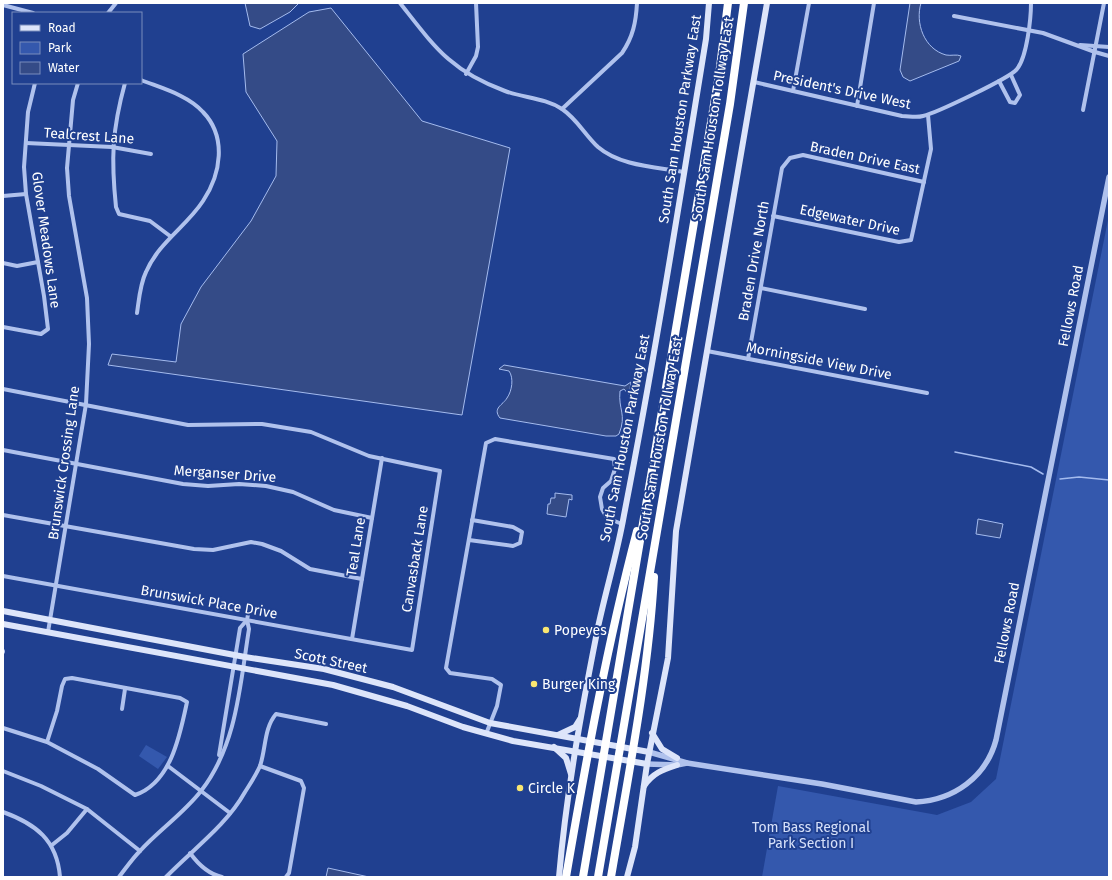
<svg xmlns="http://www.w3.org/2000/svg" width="1112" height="880" font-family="'Fira Sans',sans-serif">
<rect width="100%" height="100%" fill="#204090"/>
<g fill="#3458ad">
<path d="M1109,215v662h-347l16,-91 159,29 34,-13 25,-23z"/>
<path d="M146,745l21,12 -9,12 -19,-13z"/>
</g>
<g fill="#344b87" stroke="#a4bbee">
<path d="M245,3h54l-9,9 -30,17 -10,-3z"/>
<path d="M910,3h11c-6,20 3,46 25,52 5,1 11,-1 15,1l-2,5 -49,20 -7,-4 -3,-7z"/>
<path d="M331,8l91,113 88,27 -48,267 -354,-50 4,-11 64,8 5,-38 20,-37 50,-66 25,-45 1,-35 -31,-49 -3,-38 66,-42z"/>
<path d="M504,365l121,21 6,-4 -2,13 -5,-6 -4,2c-2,19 7,23 -1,43l-3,2h-10l-106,-18c-8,-10 3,-13 7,-20 5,-7 7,-20 2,-27l-10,-2z"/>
<path d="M555,493l17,2v5l-3,-1 -3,18 -19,-3 1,-10h2l1,-6h4z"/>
<path d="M978,519l25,5 -3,14 -24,-4z"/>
<path d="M328,868l41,9h-43z"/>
</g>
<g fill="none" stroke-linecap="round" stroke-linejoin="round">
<g stroke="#a4bbee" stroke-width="1.5">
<path d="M955,452l76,15 12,7"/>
<path d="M1060,479l19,-2 30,3"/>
</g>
<g stroke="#b0c2ed" stroke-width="4">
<path d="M400,3c34,43 50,68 105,88 19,7 40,7 57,18 15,10 23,26 36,38 22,19 58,20 86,25"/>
<path d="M3,5l30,8"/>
<path d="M108,13l8,-10"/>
<path d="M954,16l89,17 52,19 14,4"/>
<path d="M1080,45l29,2"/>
<path d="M466,74l10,-18 2,-9 -2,-44"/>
<path d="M999,81l11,21 5,1 5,-8 -9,-20"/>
<path d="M754,82l148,34c7,0 14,2 21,0 13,-3 87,-38 94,-47 10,-12 14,-51 14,-66"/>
<path d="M125,83c-13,47 -14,76 -9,124l3,7 31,7 20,15"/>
<path d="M793,91l16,-88"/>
<path d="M857,106l17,-103"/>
<path d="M562,109l60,-56c11,-16 14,-31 15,-50"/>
<path d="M1083,110l21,-107"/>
<path d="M26,143l86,4 39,7"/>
<path d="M3,196l23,-2"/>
<path d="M773,216l126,26 12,-2 20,-91 -3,-34"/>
<path d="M3,263l14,3 21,-4"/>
<path d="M761,288l104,21"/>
<path d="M137,313c2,-13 3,-29 9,-41 13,-30 40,-45 57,-71 18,-27 24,-64 0,-89 -15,-17 -42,-24 -62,-32"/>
<path d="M3,327l38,7 7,-5 -4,-33 -18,-102 -2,-27 4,-55 7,-29"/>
<path d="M707,351l220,42"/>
<path d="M748,359l34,-191 8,-10 13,-3 121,27"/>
<path d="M3,389l185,36 74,-1 49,8 58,24 71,15 -28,179 -409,-74"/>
<path d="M3,450l180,34 25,2 31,-2 27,2 27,6 41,18 38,8"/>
<path d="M3,515l191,34 19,1 38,-8 11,2 19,7 29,18 52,10"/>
<path d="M469,540l44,6 7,-3 2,-11 -9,-5 -41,-7"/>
<path d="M48,632l38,-228 3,-60 -2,-46 -18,-102 -2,-28 6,-68 5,-17"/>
<path d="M352,639l30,-181"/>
<path d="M3,652v-1"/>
<path d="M122,709l3,-20"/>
<path d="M3,728l44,14 51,27 37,26c36,-12 45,-60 52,-93l-7,-4 -108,-20 -7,1 -3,7 -5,25 -10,31"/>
<path d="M486,734l11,-28 4,-21 -9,-6 -42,-6 -4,-5 40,-225 9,-4 119,20 1,10 -4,12 -8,7 -3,9 2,12 5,9 15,6"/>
<path d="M219,755l21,-127 7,-8"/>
<path d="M168,766l62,47"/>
<path d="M260,766l41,15 3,7 -15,85 -3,4"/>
<path d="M3,771l38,15 46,23 53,42"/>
<path d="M3,812c33,12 54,28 57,65"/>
<path d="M52,845l15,-12 20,-24"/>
<path d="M190,853c8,11 18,21 32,24"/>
<path d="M119,877c7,-9 13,-18 21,-26 19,-21 43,-37 61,-60 36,-46 39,-106 48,-162l-2,-9 2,-11"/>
<path d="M166,877c26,-27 60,-51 79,-85 5,-8 11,-17 15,-26 6,-18 4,-38 16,-52l50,10"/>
</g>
<g stroke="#b0c2ed" stroke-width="5.5">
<path d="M649,752l38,11 135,21 94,18c38,-2 70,-25 80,-62l113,-563"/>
<path d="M647,764l30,1 10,-2"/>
</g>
<g stroke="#dde5fa" stroke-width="6">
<path d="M3,611l242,46 79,12 69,18 97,36 159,29"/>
<path d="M3,624l330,61 74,21 56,21 50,14 134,23"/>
<path d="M652,733l10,16 15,9"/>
<path d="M558,735l17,-8 5,-8"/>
<path d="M554,747l12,11 5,16"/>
<path d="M644,786c9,-13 18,-16 33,-21"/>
<path d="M559,877c7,-82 22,-164 38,-245 8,-39 20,-77 27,-117 31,-158 56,-317 82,-476l3,-36"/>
<path d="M627,877l8,-30 12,-83 21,-106 8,-127 91,-528"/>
</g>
<g stroke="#fff" stroke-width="8">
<path d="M566,877c20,-116 41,-232 71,-346"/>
<path d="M583,877l136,-802 9,-72"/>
<path d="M598,877l132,-773 14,-101"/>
<path d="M611,877c17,-100 37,-199 43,-300"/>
</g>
</g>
<g fill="#fae771" stroke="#204090" stroke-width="1.5">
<circle cx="546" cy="630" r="4"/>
<circle cx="534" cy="684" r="4"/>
<circle cx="520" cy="788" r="4"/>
</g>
<g text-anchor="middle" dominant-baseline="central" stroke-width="4" stroke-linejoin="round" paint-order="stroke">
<g font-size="14" fill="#fff" stroke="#204090">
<text transform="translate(842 90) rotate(12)">President's Drive West</text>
<text transform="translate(680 119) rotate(-81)">South Sam Houston Parkway East</text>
<text transform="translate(713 119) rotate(-81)">South Sam Houston Tollway East</text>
<text transform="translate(89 136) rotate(4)">Tealcrest Lane</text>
<text transform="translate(865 158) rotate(12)">Braden Drive East</text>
<text transform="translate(850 220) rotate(12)">Edgewater Drive</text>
<text transform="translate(46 240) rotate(82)">Glover Meadows Lane</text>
<text transform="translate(754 261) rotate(-80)">Braden Drive North</text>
<text transform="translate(1071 306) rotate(-79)">Fellows Road</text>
<text transform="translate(819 361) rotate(11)">Morningside View Drive</text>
<text transform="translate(625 438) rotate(-79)">South Sam Houston Parkway East</text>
<text transform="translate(660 438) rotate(-80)">South Sam Houston Tollway East</text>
<text transform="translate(64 463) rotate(-82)">Brunswick Crossing Lane</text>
<text transform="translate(225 474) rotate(4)">Merganser Drive</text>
<text transform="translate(356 547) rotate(-81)">Teal Lane</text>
<text transform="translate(415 559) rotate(-81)">Canvasback Lane</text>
<text transform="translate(209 602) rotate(10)">Brunswick Place Drive</text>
<text transform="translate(1007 623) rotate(-79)">Fellows Road</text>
<text transform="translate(331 661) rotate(12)">Scott Street</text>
</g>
<g font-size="14" fill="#fff" stroke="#204090" text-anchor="start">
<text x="554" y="630">Popeyes</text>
<text x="542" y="684">Burger King</text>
<text x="528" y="788">Circle K</text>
</g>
<g font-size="14" fill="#d6e0f9" stroke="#204090">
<text x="811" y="827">Tom Bass Regional<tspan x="811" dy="16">Park Section I</tspan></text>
</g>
</g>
<rect width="1112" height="880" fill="none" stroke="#ffffff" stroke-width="8"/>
<rect x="12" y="12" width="130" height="72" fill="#204090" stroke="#798cbc"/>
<rect x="20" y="25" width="20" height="6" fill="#dde5fa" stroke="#798cbc"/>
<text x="48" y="32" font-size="12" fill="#ffffff">Road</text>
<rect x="20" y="42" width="20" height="12" fill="#3458ad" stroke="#798cbc"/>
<text x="48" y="52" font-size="12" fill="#ffffff">Park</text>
<rect x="20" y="62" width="20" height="12" fill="#344b87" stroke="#798cbc"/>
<text x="48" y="72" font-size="12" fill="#ffffff">Water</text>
</svg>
